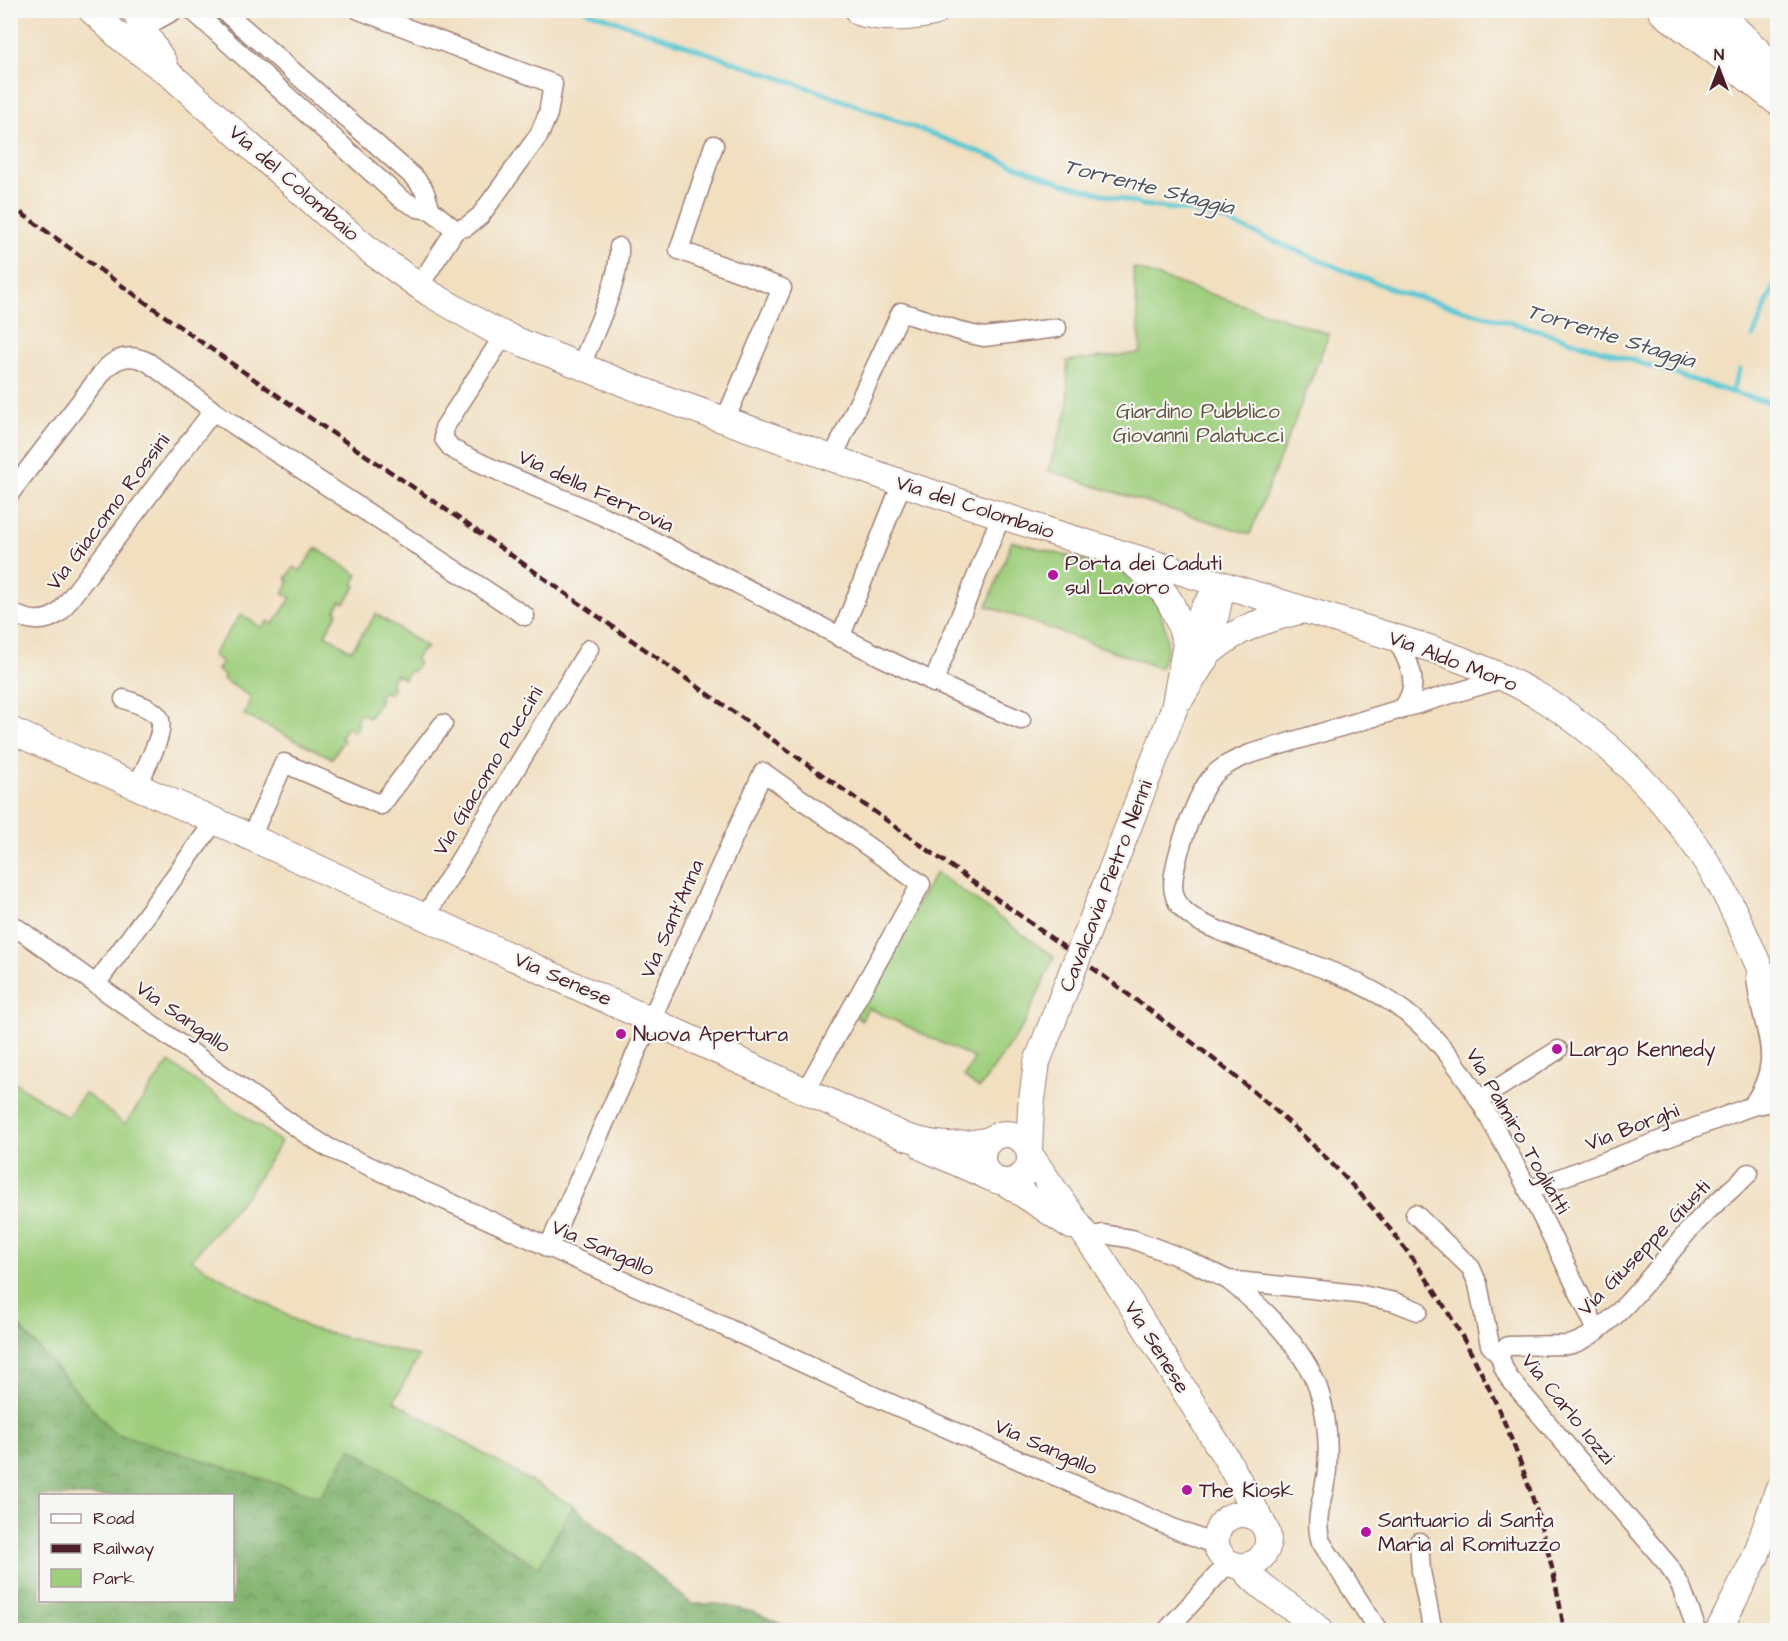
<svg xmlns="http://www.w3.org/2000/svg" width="1788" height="1641" font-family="'Architects Daughter',sans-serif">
<defs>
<pattern id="forest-crowns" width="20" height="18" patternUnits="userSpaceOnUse" patternTransform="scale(1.5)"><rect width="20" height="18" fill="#7fb26c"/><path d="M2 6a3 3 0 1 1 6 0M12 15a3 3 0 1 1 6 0" fill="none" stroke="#6a9059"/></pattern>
</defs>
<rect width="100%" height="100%" fill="#f6f6f2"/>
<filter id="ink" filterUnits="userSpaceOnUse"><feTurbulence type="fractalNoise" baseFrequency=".0167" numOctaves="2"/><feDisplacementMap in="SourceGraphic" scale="12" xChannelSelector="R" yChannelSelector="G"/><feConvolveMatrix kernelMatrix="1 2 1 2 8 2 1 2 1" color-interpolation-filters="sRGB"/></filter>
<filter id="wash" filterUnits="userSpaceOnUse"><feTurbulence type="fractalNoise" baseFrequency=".008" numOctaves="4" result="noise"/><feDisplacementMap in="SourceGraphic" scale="24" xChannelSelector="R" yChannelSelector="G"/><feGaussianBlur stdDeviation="1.35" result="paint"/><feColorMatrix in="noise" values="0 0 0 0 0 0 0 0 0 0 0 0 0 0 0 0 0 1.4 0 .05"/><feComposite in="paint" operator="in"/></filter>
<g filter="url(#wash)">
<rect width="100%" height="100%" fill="#f1dfc0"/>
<path fill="url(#forest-crowns)" stroke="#64684c" stroke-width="1.5" fill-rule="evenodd" d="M10,1317l104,115 237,16 187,119 35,-61 119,98h26l36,8 29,13 32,5h-804zM40,1496h192v104h-192z"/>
<g fill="#9fcf7d" stroke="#747754" stroke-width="1.5">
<path d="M1133,268l196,66 -79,200 -156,-48 -46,-16 20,-62 -1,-47 74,-8z"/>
<path d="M1012,541l103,28 18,9 12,10 12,16 9,26 1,19 -7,19 -173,-62z"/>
<path d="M316,548l42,27 -5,9 3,2 -11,17 -4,-2 -6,9 3,2 -13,22 26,17 25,-37 51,33 -2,3 -3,-1 -7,11 4,3 -6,9 -3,-2 -6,9 -8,-5 -6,10 4,3 -5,7 -5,-3 -6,7 3,2 -12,18 -8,-5 -6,9 4,3 -4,7 -8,-5 -7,10 4,3 -12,18 -88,-43 7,-18 -28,-18 2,-3 -8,-6 5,-8 -10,-7 29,-41 21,14 6,-7 5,3 18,-26 -8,-5 6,-11 -3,-3 8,-12 6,4z"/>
<path d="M936,872l118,85 -29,66 -46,66 -15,-12 10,-19 -106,-50 -6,12 -10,-5z"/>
<path d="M169,1062l112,80 -32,50 -58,68 118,68 110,28 -25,45 179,105 -35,61 -187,-119 -31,49 -207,-65 -102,-115v-237l56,37 18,-24 40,31z"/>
</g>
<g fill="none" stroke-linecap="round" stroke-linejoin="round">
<g stroke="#5bc7d2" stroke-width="5">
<path d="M584,10l239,83 239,90 81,22 46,6 30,7 119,50 65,25 138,38 190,61 47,13"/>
<path d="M1753,337l25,-61"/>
<path d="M1731,392l9,-22"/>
</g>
</g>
</g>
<g filter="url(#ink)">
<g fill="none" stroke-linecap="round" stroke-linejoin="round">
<g stroke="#9e7f76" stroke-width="21">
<g id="street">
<path d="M192,10l209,189 17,9 13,2 22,18 3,1 10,-2 14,-11 59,-81 9,-21 5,-30 -194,-74"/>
<path d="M223,10l193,169 8,11 7,20"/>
<path d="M132,34l43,-24"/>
<path d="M714,145l-35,105 103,38 -57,132"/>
<path d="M419,286l37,-57"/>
<path d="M504,335l-60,93v11l8,10c55,29 114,49 170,76 133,66 262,139 399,195"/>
<path d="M581,366c12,-32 40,-86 38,-119"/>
<path d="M832,459l69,-147 68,22 15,3 73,-9"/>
<path d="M10,493l96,-125c13,-12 26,-14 42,-6l71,53 306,201"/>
<path d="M10,612c17,9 34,13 50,0l153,-201"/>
<path d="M840,638l62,-155"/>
<path d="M1396,638c13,25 27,47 5,72"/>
<path d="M1505,678l-255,76c-15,6 -29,12 -40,25 -14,18 -42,92 -36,114 3,15 16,23 28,30 58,28 122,39 178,72 67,39 96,98 132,164 30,56 58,114 85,172"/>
<path d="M933,683l68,-167"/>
<path d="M124,699c11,4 26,8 34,17 11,12 -15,56 -21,70"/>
<path d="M251,837l33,-74 97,42 62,-81"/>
<path d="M425,917l164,-268"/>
<path d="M10,923l293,209 26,16 355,160 192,89 299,132 41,16"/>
<path d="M96,984l119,-163"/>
<path d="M1479,1100l79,-50"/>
<path d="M1752,1106c36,-51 8,-75 4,-130"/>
<path d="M1528,1190l224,-84 26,-5"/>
<path d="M1415,1214l56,54 7,16 12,61 10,11 3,11 6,11 160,188 12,21 16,43"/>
<path d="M1086,1237l17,-3 29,5 55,21 41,20 129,14 38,8 23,9"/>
<path d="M548,1248l215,-476 158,112 -115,206"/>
<path d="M1228,1280c35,27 74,66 90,108 9,26 11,55 9,82 -2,24 -14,48 -6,72l57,88"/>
<path d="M1500,1356l2,-6 6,-4 60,-1c43,-9 94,-85 123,-117 18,-20 39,-37 58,-55"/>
<path d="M1419,1542l2,29 10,51 -1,8"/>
<path d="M1167,1630l62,-68"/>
</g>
</g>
<g stroke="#9e7f76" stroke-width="28">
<g id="secondary">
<path d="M91,10l31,29 50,37 153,137 48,40 56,40 62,36 34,15 121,48 256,91 156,51 374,115c37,13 74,28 108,48 75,45 138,114 181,189 22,40 39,83 57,125"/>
<path d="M135,10l7,18 22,35"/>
<path d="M1130,561c35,26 44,41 56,83"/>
<path d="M1208,654c32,-28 56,-34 96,-44"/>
<path d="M1181,698l27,-44 13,-64"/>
<path d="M1174,709l12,-65 17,-34 18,-26"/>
<path d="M10,730l205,91 691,316c33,10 50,10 84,3"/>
<circle cx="1006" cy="1158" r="24"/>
<path d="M924,1148l67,30"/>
<path d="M1029,1150l2,-43 6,-45"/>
<path d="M1030,1155l70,101 36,56 90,146 36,64"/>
<path d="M1006,1183l65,43"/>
<circle cx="1242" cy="1540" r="26"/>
<path d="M1242,1566c21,28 54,40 77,64"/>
<path d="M1719,1630l37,-74 22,-66"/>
</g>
</g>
<g stroke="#9e7f76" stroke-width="34">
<g id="highway">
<path d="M861,10c24,7 48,5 72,0"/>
<path d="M1664,10l55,41 59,48"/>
<path d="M1712,10l53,52"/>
</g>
</g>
<use href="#street" stroke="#fff" stroke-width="18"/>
<use href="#secondary" stroke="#fff" stroke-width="26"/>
<use href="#highway" stroke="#fff" stroke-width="32"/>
<path stroke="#4a1f2b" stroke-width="4.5" stroke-dasharray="9 4.5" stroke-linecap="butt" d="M10,205c97,70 194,140 293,208 57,39 114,76 171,116 142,100 284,200 426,301 77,55 154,109 229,165 92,68 178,134 252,223 96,116 160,264 183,412"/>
<g stroke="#9e7f76" stroke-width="28" stroke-linecap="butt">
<path id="secondary-bridge" d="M1037,1062l137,-353"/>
</g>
<use href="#secondary-bridge" stroke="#fff" stroke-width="26"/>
</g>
</g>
<g fill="#b5179e" stroke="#f6f6f2" stroke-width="2">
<circle cx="1053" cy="575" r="6"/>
<circle cx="621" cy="1034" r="6"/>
<circle cx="1557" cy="1049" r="6"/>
<circle cx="1187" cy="1490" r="6"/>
<circle cx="1366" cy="1532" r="6"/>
</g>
<g text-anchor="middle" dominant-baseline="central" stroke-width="4.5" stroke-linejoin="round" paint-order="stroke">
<g font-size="21" fill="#4a1f2b" stroke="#f6f6f2">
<text transform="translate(294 183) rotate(41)">Via del Colombaio</text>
<text transform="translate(596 491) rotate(25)">Via della Ferrovia</text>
<text transform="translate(975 507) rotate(18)">Via del Colombaio</text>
<text transform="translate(108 512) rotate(-53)">Via Giacomo Rossini</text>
<text transform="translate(1453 661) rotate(21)">Via Aldo Moro</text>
<text transform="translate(488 771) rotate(-59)">Via Giacomo Puccini</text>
<text transform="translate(1106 886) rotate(-69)">Cavalcavia Pietro Nenni</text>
<text transform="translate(672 919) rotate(-66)">Via Sant'Anna</text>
<text transform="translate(563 979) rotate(24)">Via Senese</text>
<text transform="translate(183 1017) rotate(35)">Via Sangallo</text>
<text transform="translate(1632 1127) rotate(-21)">Via Borghi</text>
<text transform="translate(1518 1131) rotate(60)">Via Palmiro Togliatti</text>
<text transform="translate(603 1248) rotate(24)">Via Sangallo</text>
<text transform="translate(1644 1248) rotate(-46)">Via Giuseppe Giusti</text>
<text transform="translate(1157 1347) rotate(58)">Via Senese</text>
<text transform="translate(1568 1409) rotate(51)">Via Carlo Iozzi</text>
<text transform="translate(1046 1447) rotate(24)">Via Sangallo</text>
</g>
<g font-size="21" fill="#645444" stroke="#f6f6f2">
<text x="1198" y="411">Giardino Pubblico<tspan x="1198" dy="24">Giovanni Palatucci</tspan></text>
</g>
<g font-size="21" fill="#4a1f2b" stroke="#f6f6f2" text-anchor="start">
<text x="1065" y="563">Porta dei Caduti<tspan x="1065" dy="24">sul Lavoro</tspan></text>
<text x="633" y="1034">Nuova Apertura</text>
<text x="1569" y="1049">Largo Kennedy</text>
<text x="1199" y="1490">The Kiosk</text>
<text x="1378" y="1520">Santuario di Santa<tspan x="1378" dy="24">Maria al Romituzzo</tspan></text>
</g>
<g font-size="22" font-style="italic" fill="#4f515d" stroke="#f6f6f2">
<text transform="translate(1149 187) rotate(14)">Torrente Staggia</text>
<text transform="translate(1611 336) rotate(17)">Torrente Staggia</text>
</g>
</g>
<rect width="1788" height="1641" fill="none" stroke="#f6f6f2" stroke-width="36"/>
<rect x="39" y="1494" width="195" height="108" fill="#f6f6f2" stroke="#b1a0a2" stroke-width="1.5"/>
<rect x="51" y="1514" width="30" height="9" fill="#ffffff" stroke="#b1a0a2" stroke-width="1.5"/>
<text x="93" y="1524" font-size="18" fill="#4a1f2b">Road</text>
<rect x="51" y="1544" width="30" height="9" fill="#4a1f2b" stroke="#b1a0a2" stroke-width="1.5"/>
<text x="93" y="1554" font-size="18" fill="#4a1f2b">Railway</text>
<rect x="51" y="1569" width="30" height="18" fill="#9fcf7d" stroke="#b1a0a2" stroke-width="1.5"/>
<text x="93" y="1584" font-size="18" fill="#4a1f2b">Park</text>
<g transform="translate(1719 69)" stroke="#f6f6f2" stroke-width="4.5" paint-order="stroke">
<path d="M0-4.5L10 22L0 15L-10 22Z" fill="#4a1f2b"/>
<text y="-9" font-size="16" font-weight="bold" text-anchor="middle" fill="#4a1f2b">N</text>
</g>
</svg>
